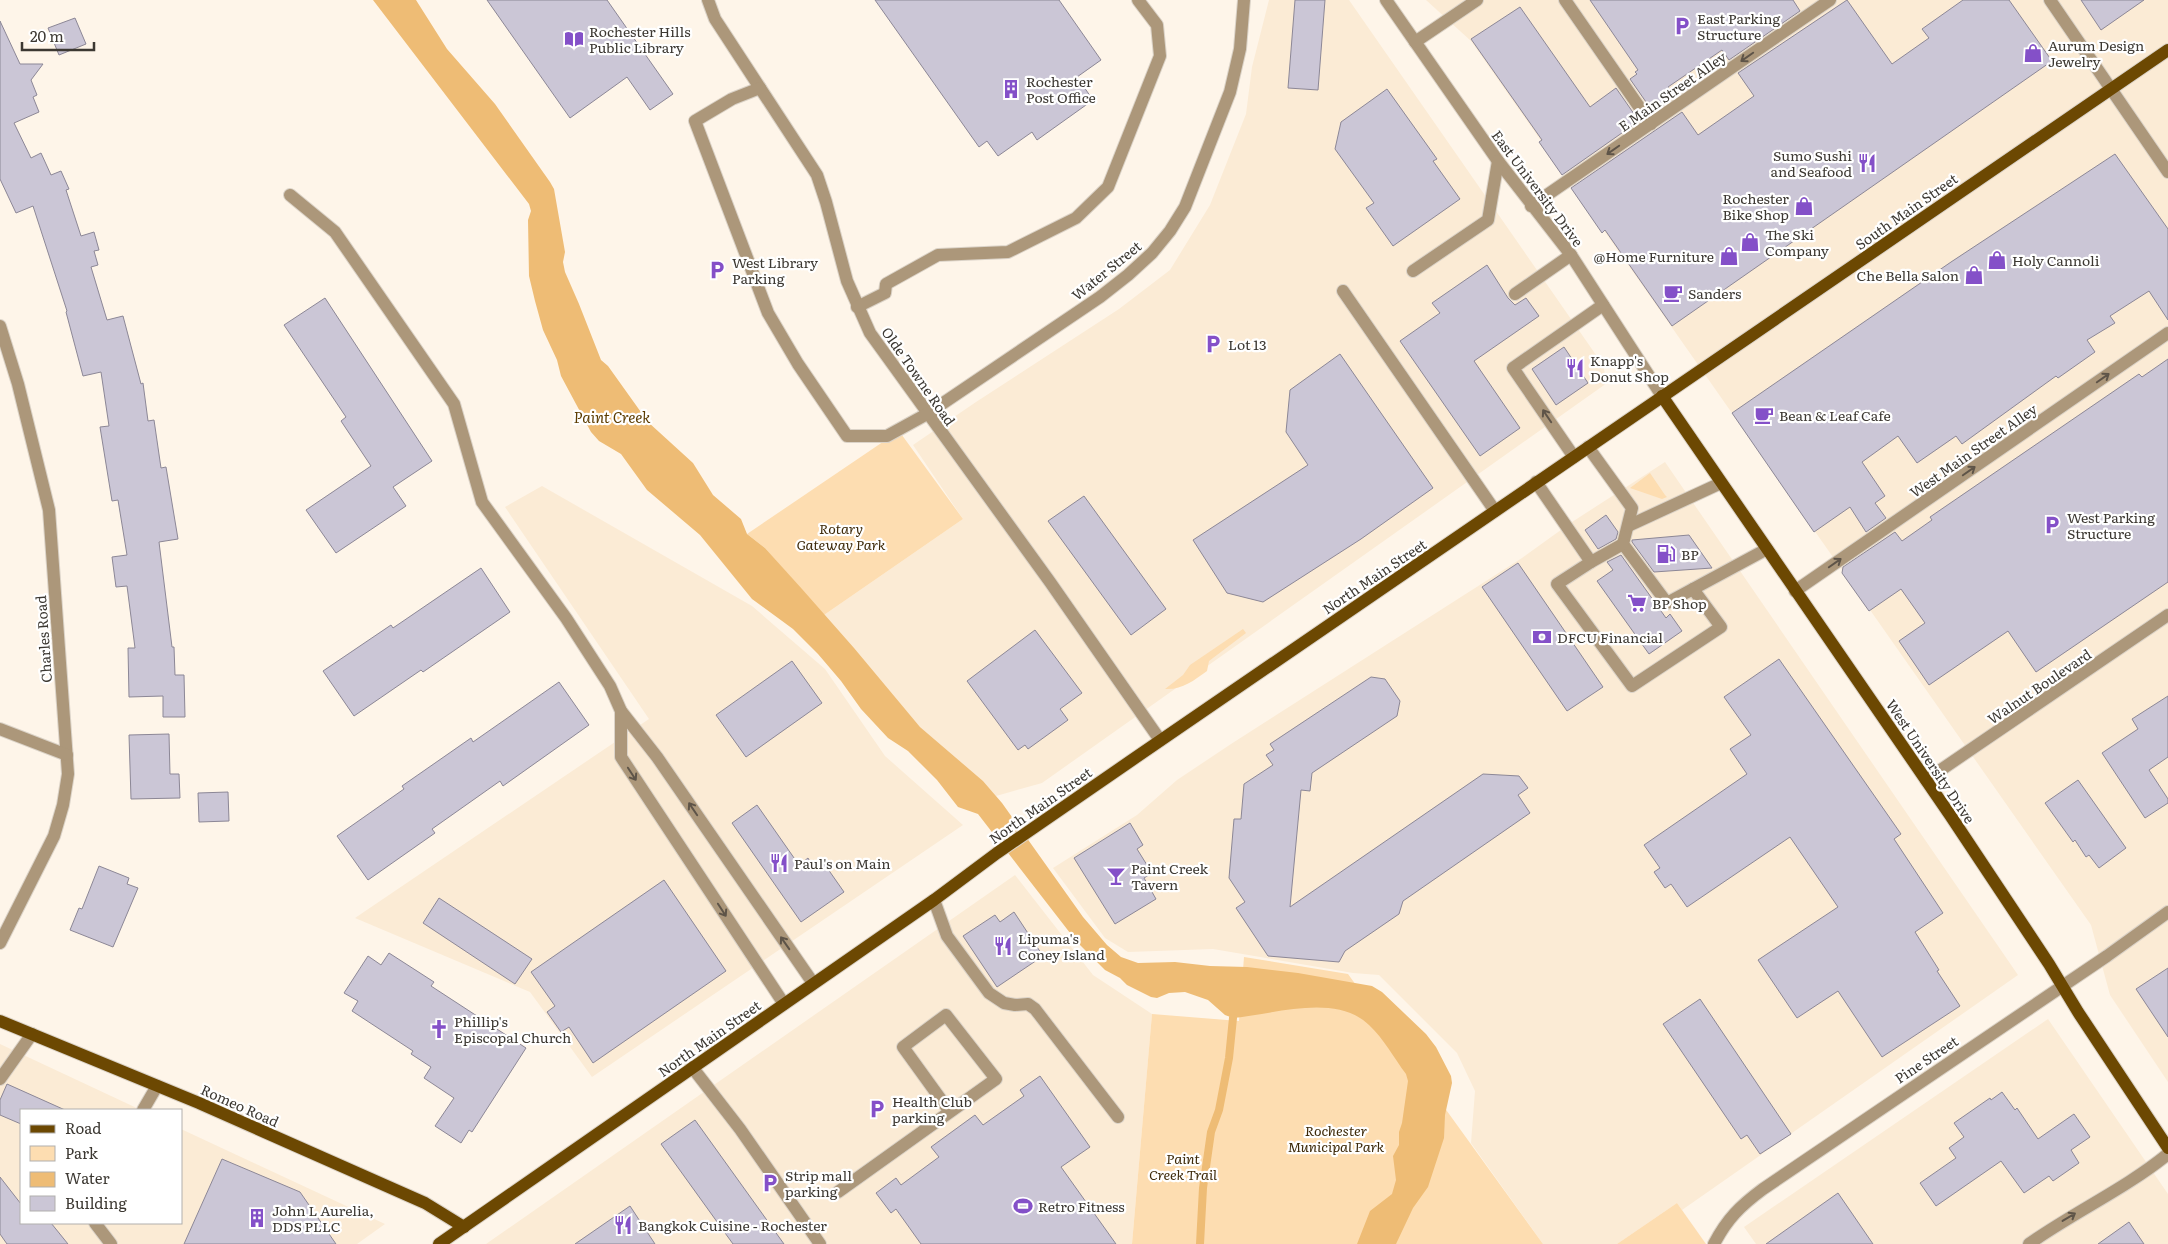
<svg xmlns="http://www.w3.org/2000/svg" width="2168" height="1244" font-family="Literata,serif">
<rect width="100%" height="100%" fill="#fef5e9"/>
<g fill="#fbebd5">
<path d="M1269,0h80l254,365 4,18 -565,400 -46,13 -13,-15 -63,-54 -96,-112 139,-96 -50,-74 63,-43 143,-93 51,-39 40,-65 36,-91 6,-47z"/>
<path d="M1426,0h742v1082l-58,-87 -19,-70 -620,-884z"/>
<path d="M1665,462l353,513 -336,235 -5,-7 -60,41h-74l-72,-101 4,-52 -18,-38 -78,-78 -26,-2 -140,-24 -85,3 -23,-14 -52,-70 84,-53 40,-35 54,-36 291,-186 50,-36z"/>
<path d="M542,486l210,120 73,63 60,87 78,69 -371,252 -62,-85 -175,-74 294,-199 -144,-212z"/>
<path d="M1015,875l78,100 59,39 -20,230h-646z"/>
<path d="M2048,1019l120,175v50h-412l-12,-17z"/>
<path d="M0,1044l141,66h-120v113h160v-94l204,95 -28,20h-357z"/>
</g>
<g fill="#fdddb1">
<path d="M899,431l64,88 -139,96 -59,-67 -18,-14z"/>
<path d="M1650,473l15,22 2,2 -5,2 -32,-11z"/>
<path d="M1243,629l3,4 -37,28 -2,10c-14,10 -25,19 -42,18l18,-14 7,-10z"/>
<path d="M1244,957l104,17 195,270h-411l20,-230 87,7z"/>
<path d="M1677,1203l29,41h-89z"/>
</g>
<path fill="#eebc75" d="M373,0h43l31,49 48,55 55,78 4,7 11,63 -2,10 2,10 14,32 22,56 7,6 40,56 45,41 20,32 28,24 6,15 18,14 37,41 52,59 66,79 63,54 19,22 81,114 24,28 14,12 17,6 37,-1 35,4 37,1 51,6 74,13 10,6 44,42 10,13 15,29 1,7 -7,32 -1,23 -16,49 -15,21 -17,36h-39l13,-33 22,-17 4,-14 -3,-24 6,-11v-13l3,-9 6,-42 -2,-7c-12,-16 -22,-35 -37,-49 -33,-32 -94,-11 -136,-7l-8,-3 -17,-15 -23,-8 -16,1 -12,5 -6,-1 -24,-12 -7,-7 -15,-8 -28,-28 -99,-128 -20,-7 -21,-27 -29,-29 -20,-13 -27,-29 -20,-28 -23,-27 -25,-25 -41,-30 -52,-64 -53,-45 -26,-36 -22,-13 -8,-9 -30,-56 -4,-16 -14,-30 -8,-29 -6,-25 -1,-56 3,-9 -2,-7z"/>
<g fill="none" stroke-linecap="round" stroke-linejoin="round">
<path stroke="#eebc75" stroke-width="8" d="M1200,1244l3,-56 8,-56 8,-22 10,-52 4,-40"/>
</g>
<g fill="#cbc6d6" stroke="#8c8796">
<path d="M487,0h120l66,94 -23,16 -23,-33 -57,41z"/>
<path d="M875,0h184l42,60 -24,17 16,23 -56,40 -5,-8 -34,24 -11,-15 -8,6z"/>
<path d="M1295,0h30l-7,90 -30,-2z"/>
<path d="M1590,0h203l7,11 -71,49 -7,-10 -54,37 1,2 -2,1 5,9 -19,13 -23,-33 7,-5 -2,-2 3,-2z"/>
<path d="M1847,0l45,64 37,-26 -7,-9 41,-29h46l43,61 -380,265 -67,-96 -3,3 -31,-45 111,-76 16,23 56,-39 -16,-23z"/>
<path d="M2081,0h63l-43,30z"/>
<path d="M1520,7l70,100 26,-19 23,33 -77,54 -23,-33 3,-2 -71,-101z"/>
<path d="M75,18l11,26 -27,11 -11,-27z"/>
<path d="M0,21l20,43h23l-12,16 6,15 -4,2 6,15 -25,11 17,35 10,-5 10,22 10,-4 8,18 -3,1 15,46 13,-4 5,18 -5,1 4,14 -7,2 16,53 16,-4 18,68 2,-1 5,38 6,-1 7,48 5,-1 12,72 -19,3 13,105h2l1,28h9l1,42h-22v-21l-34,1 -1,-49h7l-8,-62 -11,1 -4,-30 15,-2 -9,-55 -6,1 -12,-74 9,-1 -8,-54 -18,4 -17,-64 1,-1 -34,-105 -17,7 -16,-34z"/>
<path d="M1387,89l50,70 -4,2 27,38 -67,47 -27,-38 8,-5 -39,-54 6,-27z"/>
<path d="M2115,154l53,75v91l-19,-29 -39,25 5,7 -28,17 8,12 -37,26 -2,-2 -94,68 -6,-8 -39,27 -19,-27 -36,26 23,34 -10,7 11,15 -20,14 -16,-25 -36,25 -82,-119 219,-151z"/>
<path d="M1487,265l21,33 7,7 11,-7 13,18 -65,45 46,67 -40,28 -80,-115 40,-28 -8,-10z"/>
<path d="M325,298l107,163 -39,26 13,19 -70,47 -30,-43 65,-44 -30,-45 5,-4 -62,-92z"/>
<path d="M1564,347l24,36 -32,22 -24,-36z"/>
<path d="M1340,354l93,134 -72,51 -98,63 -36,-9 -34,-53 115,-75 -22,-33 4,-42z"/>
<path d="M2168,359v223l-132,90 -28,-41 -79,54 -30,-44 26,-18 -24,-34 -32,22 -27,-38 1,-6 52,-35 7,9 30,-21 -2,-3 209,-143 3,3z"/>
<path d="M1084,496l82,113 -35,26 -83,-114z"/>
<path d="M1606,515l12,17 -2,7 -18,10 -13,-19z"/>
<path d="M1689,535l23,33 -58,4 -22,-30v-2z"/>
<path d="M1621,555l45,63 4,-4 12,17 -33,23 -52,-73 16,-11 -6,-8z"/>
<path d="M1518,563l85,124 -36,24 -85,-124z"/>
<path d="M481,568l29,44 -87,60 -2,-2 -67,46 -31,-45 68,-46 2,3z"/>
<path d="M1035,630l47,63 -22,16 8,11 -40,29 -3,-4 -7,5 -51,-69z"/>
<path d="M1779,659l122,175 -7,5 49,74 -28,19 24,38 -2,1 23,35 -78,51 -44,-66 -41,27 -39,-58 80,-53 -48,-70 -103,70 -16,-23 -6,4 -11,-16 6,-4 -16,-23 103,-71 -17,-25 21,-14 -27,-38z"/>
<path d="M792,661l30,42 -76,54 -30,-42z"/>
<path d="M1371,677l14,2 15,22 -3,15 -85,57 -2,18 -9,-1 -11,117 193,-133 36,2 9,12 -10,7 12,18 -127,88 -4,13 -54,37 -6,11 -71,-6 -32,-48 9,-6 -16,-24 5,-59h7l3,-35 29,-19 -7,-10 8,-5 -4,-6z"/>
<path d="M559,682l30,43 -86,61 -3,-5 -68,48 3,4 -67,47 -31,-44 67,-47 -2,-3 69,-48 2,4z"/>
<path d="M2168,696v61l-19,13 19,29v4l-23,15 -43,-65 36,-24 -6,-10z"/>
<path d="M169,734l1,40h9l1,24 -49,1 -2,-64z"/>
<path d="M2078,780l48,68 -27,20 -10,-13 -3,2 -11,-17 -2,2 -28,-39z"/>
<path d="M228,792l1,29 -30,1 -1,-29z"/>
<path d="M757,805l42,60 9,-7 6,10 9,-6 21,30 -43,30 -69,-99z"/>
<path d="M1130,823l13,22 -6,4 15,24 -8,5 12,21 -41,25 -41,-66z"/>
<path d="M99,866l30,12 -2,6 11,4 -25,59 -43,-17 9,-22 3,1z"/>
<path d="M664,880l62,91 -133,92 -24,-36 -8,5 -14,-20 8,-6 -24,-34z"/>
<path d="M439,898l93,61 -17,25 -92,-61z"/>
<path d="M1014,912l29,44 -46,31 -34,-51 32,-21 5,7z"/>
<path d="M389,953l45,29 -3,4 95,62 -54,84 -3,-2 -8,13 -26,-17 19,-28 -30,-20 7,-11 -20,-13 2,-3 -61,-40 6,-10 -14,-8 24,-37 13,9z"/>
<path d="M2168,968v69l-32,-48z"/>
<path d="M1700,999l91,135 -31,20 -13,-19 -6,4 -78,-115z"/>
<path d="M1040,1076l50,71 -29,20 55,77h-195l-25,-35 -5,4 -15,-20 20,-15 5,7 38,-28 -8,-10 44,-32 8,10 41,-29 -4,-6z"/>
<path d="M7,1084l58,26h-44v14l-21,-9v-15z"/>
<path d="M2002,1092l13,18 2,-2 21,31 36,-25 16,23 -19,13 8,13 -26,18 -4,-5 -25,17 -23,-32 -65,45 -16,-23 36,-25 -7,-10 15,-11 -10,-14 36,-25 1,2z"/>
<path d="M695,1120l89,124h-51l-72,-100z"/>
<path d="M222,1159l78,33 36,52h-152z"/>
<path d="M0,1177l21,27v19h30l17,21h-61l-7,-10z"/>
<path d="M1838,1193l35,51h-107z"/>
<path d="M630,1206l25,38h-80z"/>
<path d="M2129,1222l15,22h-46z"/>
</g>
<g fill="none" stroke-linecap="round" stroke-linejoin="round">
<g stroke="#dbd3c8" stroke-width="14">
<g id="minor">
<path d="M708,0l7,19 102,156 9,27 21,79 23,52 180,249 110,158"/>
<path d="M1386,0l112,161 73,94 91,141"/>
<path d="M1565,0l86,124"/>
<path d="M2050,0l118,172"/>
<path d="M1415,42l62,-42"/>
<path d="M760,88l-28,11 -37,22 73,192 30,51 49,72h40l40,-22 173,-117 28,-22 24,-22 18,-22 15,-24 45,-115 10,-43 4,-49"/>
<path d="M290,195l45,37 119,172 28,98 84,116 44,68 11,25 36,46 156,226"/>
<path d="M1531,206l299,-206"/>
<path d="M1413,271l75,-51 10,-59"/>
<path d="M1343,291l152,220"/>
<path d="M1515,294l56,-39"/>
<path d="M857,307l28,-14 1,-9 52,-29 70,-3 68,-34 32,-31 52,-131 -3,-31 -19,-25"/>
<path d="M0,326l18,58 31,126 19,264 -5,31 -9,31 -54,107"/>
<path d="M1588,447l44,61 -9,36 44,59 100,-54"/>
<path d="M1574,457l-61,-89 90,-63"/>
<path d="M1536,482l55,80 32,-18"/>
<path d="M1628,526l93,-43"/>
<path d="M1591,562l-34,22 75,102 89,-59 -28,-38"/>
<path d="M1795,591l373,-258"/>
<path d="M621,711v46l163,247"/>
<path d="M0,729l67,26"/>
<path d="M1926,780l242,-165"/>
<path d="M934,900l13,36 42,57 15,10 11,2 13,-1 7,5 83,108"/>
<path d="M692,1067l48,62 80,115"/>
<path d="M0,1079l32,-45"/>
<path d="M143,1110l14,-24"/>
<path d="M838,1192l158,-113 -50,-64 -43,32 47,65"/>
<path d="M95,1223l16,21"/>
<path d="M1714,1244c13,-25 26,-38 49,-55l344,-233 61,-44"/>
<path d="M2029,1244c45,-32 96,-55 139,-90"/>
</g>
</g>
<g stroke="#dbd3c8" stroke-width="14">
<g id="major">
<path d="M1662,396l288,419 99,149 29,48 90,136"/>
<path d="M0,1021l199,82 226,100 39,24"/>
<path d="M439,1244l495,-344 63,-47 135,-93 1036,-710"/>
</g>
</g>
<use href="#minor" stroke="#ac977a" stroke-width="12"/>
<use href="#major" stroke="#6c4802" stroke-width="12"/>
</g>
<defs><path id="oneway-shaft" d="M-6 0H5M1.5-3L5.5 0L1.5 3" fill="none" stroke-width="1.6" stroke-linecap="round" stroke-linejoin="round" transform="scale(1.25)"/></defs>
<g stroke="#5e5448">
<use href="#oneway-shaft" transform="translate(1747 57) rotate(145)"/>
<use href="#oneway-shaft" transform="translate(1613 150) rotate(145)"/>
<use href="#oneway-shaft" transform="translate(2103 378) rotate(-35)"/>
<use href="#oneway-shaft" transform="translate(1547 416) rotate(-124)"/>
<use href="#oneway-shaft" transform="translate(1969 471) rotate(-35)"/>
<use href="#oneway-shaft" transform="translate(1835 563) rotate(-35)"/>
<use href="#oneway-shaft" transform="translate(632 774) rotate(57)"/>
<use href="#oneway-shaft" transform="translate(693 809) rotate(-124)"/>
<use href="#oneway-shaft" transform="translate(722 910) rotate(57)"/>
<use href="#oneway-shaft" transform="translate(785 943) rotate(-125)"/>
<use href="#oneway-shaft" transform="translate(2069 1217) rotate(-31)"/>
</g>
<defs>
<g id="parking-bare" transform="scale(1.5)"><path d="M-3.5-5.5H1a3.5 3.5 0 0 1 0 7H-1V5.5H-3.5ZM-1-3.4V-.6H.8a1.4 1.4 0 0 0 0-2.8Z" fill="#8450c8" stroke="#fff" stroke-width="2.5" paint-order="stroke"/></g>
<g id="library-bare" transform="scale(1.5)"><path d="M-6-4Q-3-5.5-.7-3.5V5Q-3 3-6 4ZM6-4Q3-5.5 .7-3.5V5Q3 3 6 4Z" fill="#8450c8" stroke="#fff" stroke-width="2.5" paint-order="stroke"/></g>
<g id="shop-bare" transform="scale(1.5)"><path d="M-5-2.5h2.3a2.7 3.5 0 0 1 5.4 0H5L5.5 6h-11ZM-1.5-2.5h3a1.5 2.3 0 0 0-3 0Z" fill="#8450c8" stroke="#fff" stroke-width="2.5" paint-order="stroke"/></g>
<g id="building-bare" transform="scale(1.5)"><path d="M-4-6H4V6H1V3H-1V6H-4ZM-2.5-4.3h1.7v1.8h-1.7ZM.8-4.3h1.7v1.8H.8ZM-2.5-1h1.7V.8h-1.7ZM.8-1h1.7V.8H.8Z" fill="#8450c8" stroke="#fff" stroke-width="2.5" paint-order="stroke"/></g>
<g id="restaurant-bare" transform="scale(1.5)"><path d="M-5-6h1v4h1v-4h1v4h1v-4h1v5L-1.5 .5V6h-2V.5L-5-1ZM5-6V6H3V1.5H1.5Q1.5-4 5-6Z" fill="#8450c8" stroke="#fff" stroke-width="2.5" paint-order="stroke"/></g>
<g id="cafe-bare" transform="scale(1.5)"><path d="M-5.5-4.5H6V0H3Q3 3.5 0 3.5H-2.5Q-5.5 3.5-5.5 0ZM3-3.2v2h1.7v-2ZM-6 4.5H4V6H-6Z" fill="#8450c8" stroke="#fff" stroke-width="2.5" paint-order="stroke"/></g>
<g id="fuel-bare" transform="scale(1.5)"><path d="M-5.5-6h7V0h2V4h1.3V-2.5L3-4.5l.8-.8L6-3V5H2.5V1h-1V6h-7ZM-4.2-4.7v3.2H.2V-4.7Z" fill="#8450c8" stroke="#fff" stroke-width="2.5" paint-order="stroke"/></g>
<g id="supermarket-bare" transform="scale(1.5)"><path d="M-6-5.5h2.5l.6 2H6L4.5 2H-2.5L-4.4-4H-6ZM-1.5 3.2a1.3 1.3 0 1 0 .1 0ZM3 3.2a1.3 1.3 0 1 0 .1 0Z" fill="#8450c8" stroke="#fff" stroke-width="2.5" paint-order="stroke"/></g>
<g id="bank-bare" transform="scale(1.5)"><path d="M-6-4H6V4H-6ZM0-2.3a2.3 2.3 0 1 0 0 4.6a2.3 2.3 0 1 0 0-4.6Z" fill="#8450c8" stroke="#fff" stroke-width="2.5" paint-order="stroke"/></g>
<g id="bar-bare" transform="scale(1.5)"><path d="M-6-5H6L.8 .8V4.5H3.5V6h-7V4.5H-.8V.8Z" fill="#8450c8" stroke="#fff" stroke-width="2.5" paint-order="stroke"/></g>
<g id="church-bare" transform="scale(1.5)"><path d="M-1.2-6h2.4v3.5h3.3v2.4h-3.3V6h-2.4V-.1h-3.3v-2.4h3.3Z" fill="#8450c8" stroke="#fff" stroke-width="2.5" paint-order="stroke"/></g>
<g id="stadium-bare" transform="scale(1.5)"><path d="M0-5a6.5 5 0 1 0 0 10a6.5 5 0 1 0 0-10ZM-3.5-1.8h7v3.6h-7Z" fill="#8450c8" stroke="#fff" stroke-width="2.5" paint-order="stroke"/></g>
</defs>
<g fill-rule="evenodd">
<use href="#parking-bare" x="1682" y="26"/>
<use href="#library-bare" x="574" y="39"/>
<use href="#shop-bare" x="2033" y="53"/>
<use href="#building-bare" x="1011" y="89"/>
<use href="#restaurant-bare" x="1867" y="163"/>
<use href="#shop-bare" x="1804" y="206"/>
<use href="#shop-bare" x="1750" y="242"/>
<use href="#shop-bare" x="1729" y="256"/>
<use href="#shop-bare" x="1997" y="260"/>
<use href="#parking-bare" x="717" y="270"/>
<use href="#shop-bare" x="1974" y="275"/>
<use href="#cafe-bare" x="1673" y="293"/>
<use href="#parking-bare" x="1213" y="344"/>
<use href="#restaurant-bare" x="1575" y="368"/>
<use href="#cafe-bare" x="1764" y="415"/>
<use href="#parking-bare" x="2052" y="525"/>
<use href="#fuel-bare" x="1666" y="554"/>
<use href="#supermarket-bare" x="1637" y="603"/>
<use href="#bank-bare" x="1542" y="637"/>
<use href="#restaurant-bare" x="779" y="863"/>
<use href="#bar-bare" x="1116" y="876"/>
<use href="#restaurant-bare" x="1003" y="946"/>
<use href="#church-bare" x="439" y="1029"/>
<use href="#parking-bare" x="877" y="1109"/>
<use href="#parking-bare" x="770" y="1183"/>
<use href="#stadium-bare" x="1023" y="1206"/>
<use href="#building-bare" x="257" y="1218"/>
<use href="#restaurant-bare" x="623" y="1225"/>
</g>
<g text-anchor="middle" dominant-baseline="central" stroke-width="4.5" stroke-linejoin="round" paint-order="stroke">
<g font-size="14" fill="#3c3832" stroke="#fff" text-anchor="start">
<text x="1697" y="18">East Parking<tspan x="1697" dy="16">Structure</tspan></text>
<text x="589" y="31">Rochester Hills<tspan x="589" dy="16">Public Library</tspan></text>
<text x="2048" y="45">Aurum Design<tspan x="2048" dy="16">Jewelry</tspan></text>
<text x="1026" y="81">Rochester<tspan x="1026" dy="16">Post Office</tspan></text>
<text x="1852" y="155" text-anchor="end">Sumo Sushi<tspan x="1852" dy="16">and Seafood</tspan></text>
<text x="1789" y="198" text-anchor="end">Rochester<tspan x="1789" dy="16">Bike Shop</tspan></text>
<text x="1765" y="234">The Ski<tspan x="1765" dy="16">Company</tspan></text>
<text x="1714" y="256" text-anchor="end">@Home Furniture</text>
<text x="2012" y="260">Holy Cannoli</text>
<text x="732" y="262">West Library<tspan x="732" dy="16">Parking</tspan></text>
<text x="1959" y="275" text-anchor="end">Che Bella Salon</text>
<text x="1688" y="293">Sanders</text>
<text x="1228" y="344">Lot 13</text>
<text x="1590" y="360">Knapp's<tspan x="1590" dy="16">Donut Shop</tspan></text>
<text x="1779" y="415">Bean &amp; Leaf Cafe</text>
<text x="2067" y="517">West Parking<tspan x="2067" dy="16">Structure</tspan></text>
<text x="1681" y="554">BP</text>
<text x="1652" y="603">BP Shop</text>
<text x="1557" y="637">DFCU Financial</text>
<text x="794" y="863">Paul's on Main</text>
<text x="1131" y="868">Paint Creek<tspan x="1131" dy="16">Tavern</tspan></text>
<text x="1018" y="938">Lipuma's<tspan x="1018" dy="16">Coney Island</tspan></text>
<text x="454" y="1021">Phillip's<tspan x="454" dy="16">Episcopal Church</tspan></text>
<text x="892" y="1101">Health Club<tspan x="892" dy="16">parking</tspan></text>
<text x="785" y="1175">Strip mall<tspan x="785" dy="16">parking</tspan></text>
<text x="1038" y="1206">Retro Fitness</text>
<text x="272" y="1210">John L Aurelia,<tspan x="272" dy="16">DDS PLLC</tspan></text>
<text x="638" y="1225">Bangkok Cuisine - Rochester</text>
</g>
<g font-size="14" fill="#3c3832" stroke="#fff">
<text transform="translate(1672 91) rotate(-35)">E Main Street Alley</text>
<text transform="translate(1538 188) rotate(53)">East University Drive</text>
<text transform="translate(1906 211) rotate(-35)">South Main Street</text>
<text transform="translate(1106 270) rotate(-39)">Water Street</text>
<text transform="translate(919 376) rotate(55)">Olde Towne Road</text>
<text transform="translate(1973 450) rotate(-35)">West Main Street Alley</text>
<text transform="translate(1374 576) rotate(-34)">North Main Street</text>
<text transform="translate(43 639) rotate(-94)">Charles Road</text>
<text transform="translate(2039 686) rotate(-34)">Walnut Boulevard</text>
<text transform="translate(1931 761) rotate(56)">West University Drive</text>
<text transform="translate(1040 805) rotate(-35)">North Main Street</text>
<text transform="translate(709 1038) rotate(-35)">North Main Street</text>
<text transform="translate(1926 1059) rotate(-34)">Pine Street</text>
<text transform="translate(240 1105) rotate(24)">Romeo Road</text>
</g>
<g font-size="14" font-style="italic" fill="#3d2908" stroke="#fff">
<text x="841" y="528">Rotary<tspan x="841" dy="16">Gateway Park</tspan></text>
<text x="1336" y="1130">Rochester<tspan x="1336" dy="16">Municipal Park</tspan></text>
<text x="1183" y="1158">Paint<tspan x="1183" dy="16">Creek Trail</tspan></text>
</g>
<g font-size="15" font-style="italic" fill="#5c3c00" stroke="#fff">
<text x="612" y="416">Paint Creek</text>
</g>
</g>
<rect x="20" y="1109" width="162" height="115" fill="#ffffff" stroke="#b1afad"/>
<rect x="30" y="1125" width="25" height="8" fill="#6c4802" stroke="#b1afad"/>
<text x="65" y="1134" font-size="15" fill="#3c3832">Road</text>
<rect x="30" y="1146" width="25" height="15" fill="#fdddb1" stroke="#b1afad"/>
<text x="65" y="1159" font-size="15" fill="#3c3832">Park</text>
<rect x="30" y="1172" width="25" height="15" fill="#eebc75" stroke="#b1afad"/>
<text x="65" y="1184" font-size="15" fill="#3c3832">Water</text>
<rect x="30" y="1196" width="25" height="15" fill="#cbc6d6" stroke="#b1afad"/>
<text x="65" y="1209" font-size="15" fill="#3c3832">Building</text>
<path d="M22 42v8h72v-8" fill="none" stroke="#3c3832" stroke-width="2.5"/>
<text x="30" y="42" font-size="15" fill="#3c3832" stroke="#ffffff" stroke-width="4" paint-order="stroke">20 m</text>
</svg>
